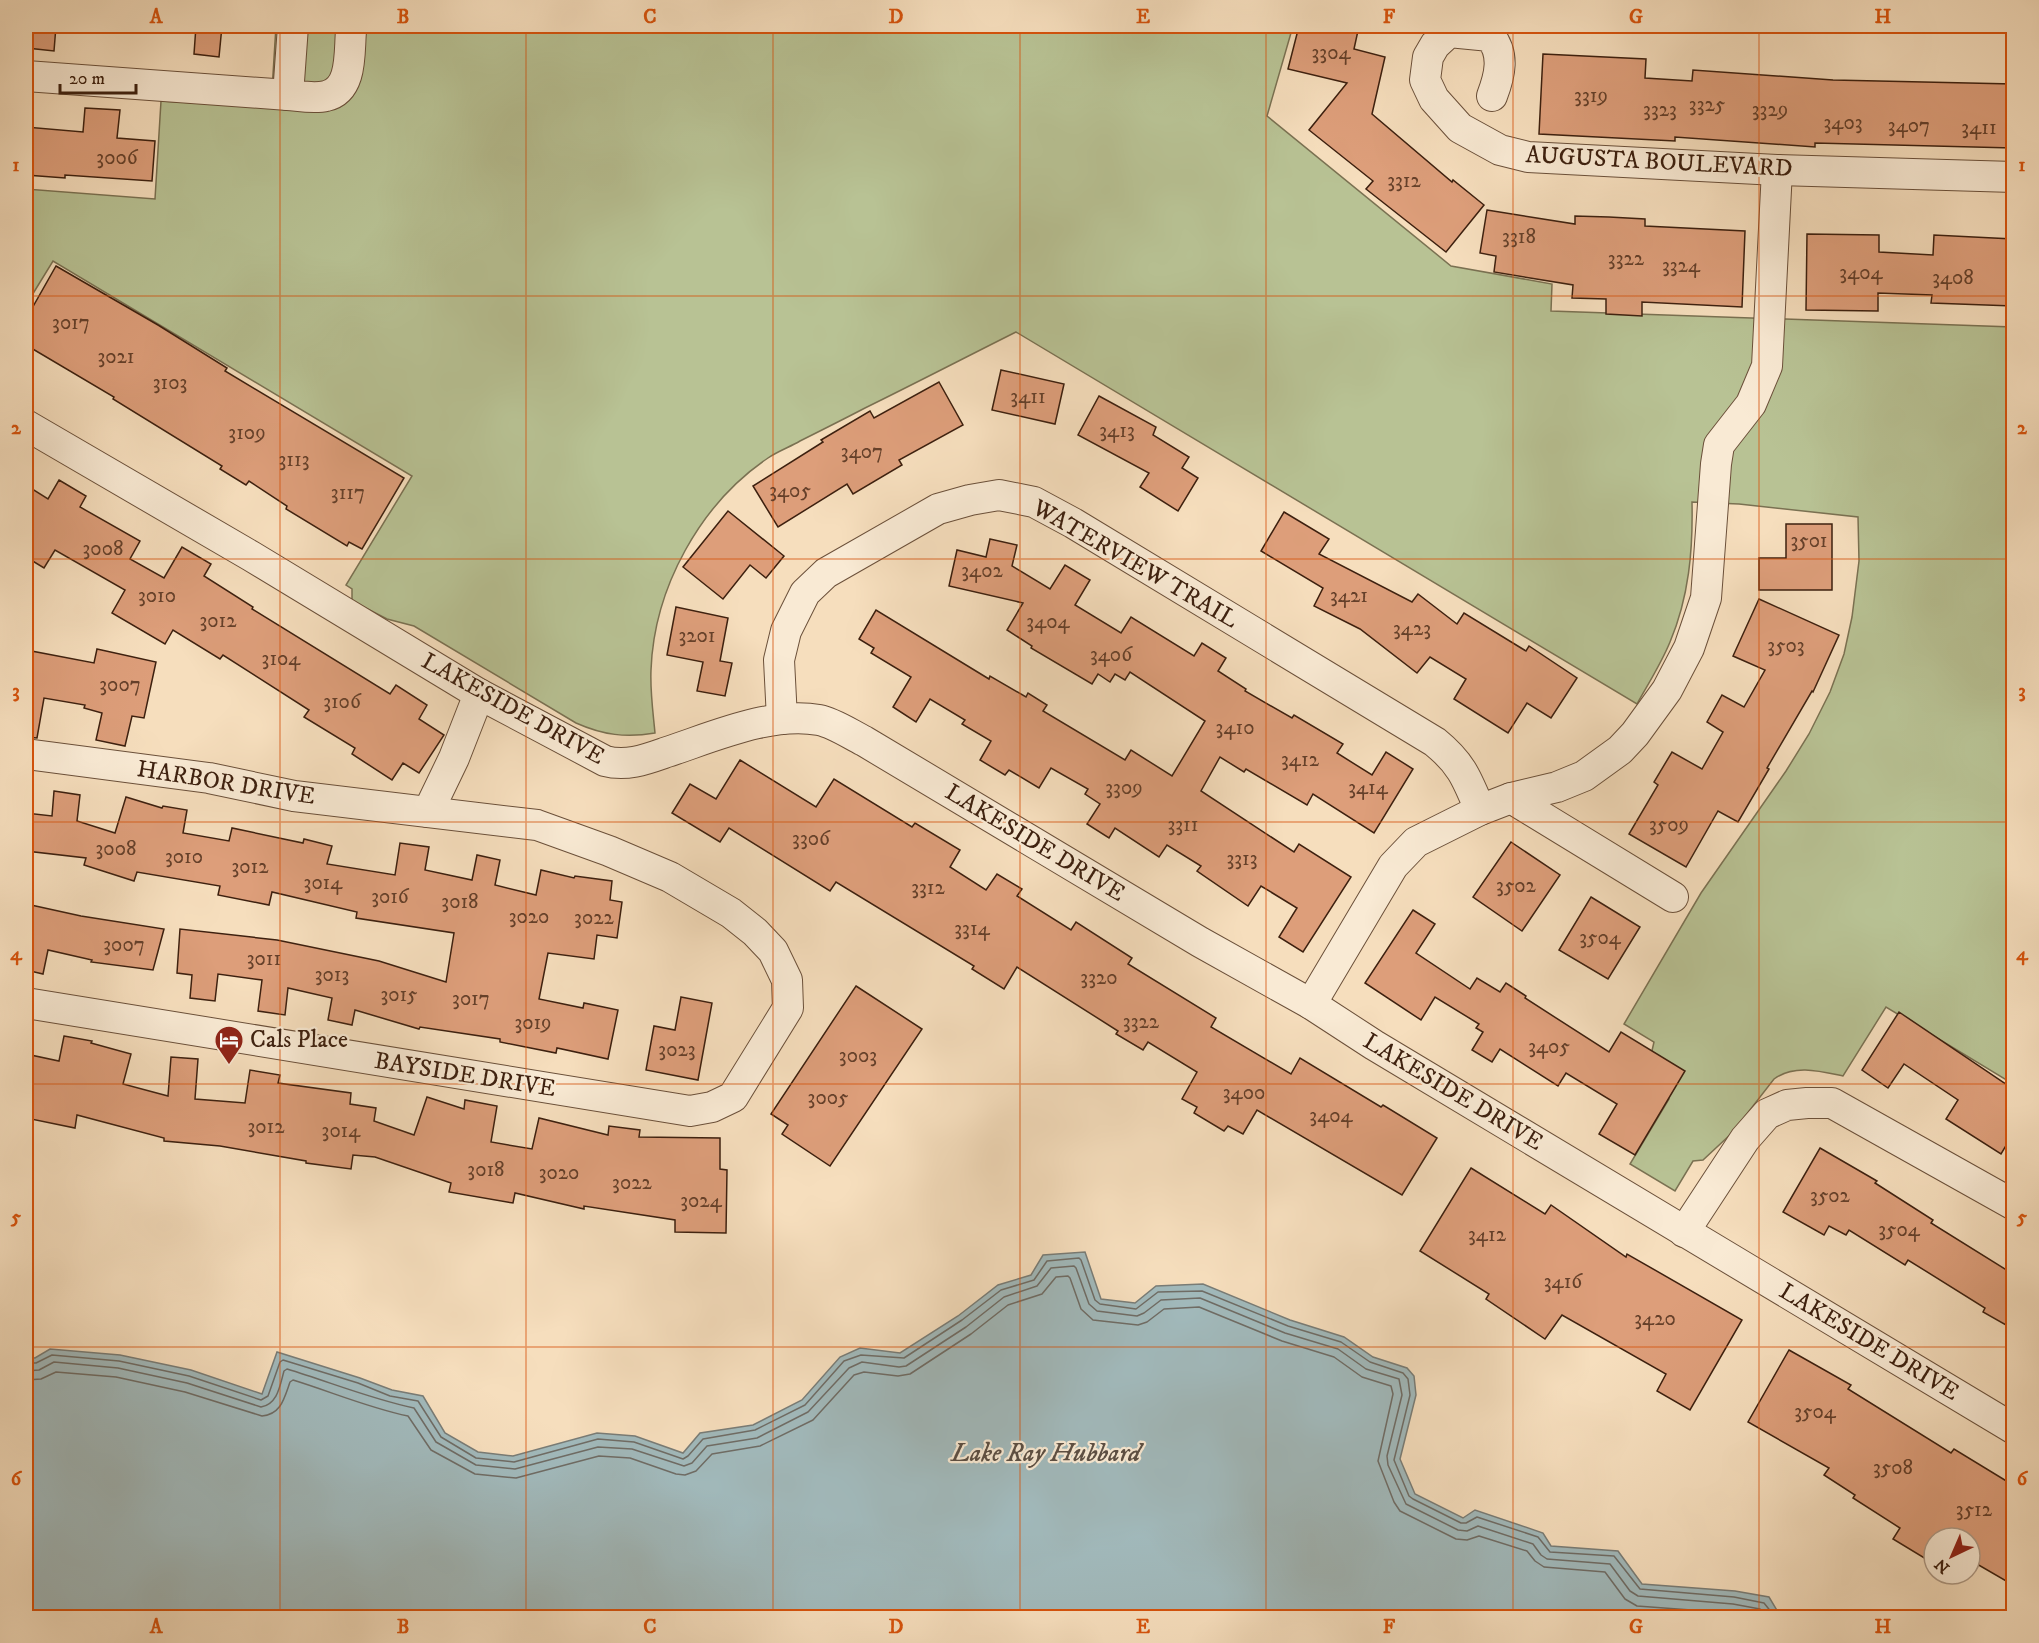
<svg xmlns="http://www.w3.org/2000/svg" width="2039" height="1643" font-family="'IM FELL DW Pica',serif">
<rect width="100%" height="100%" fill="#f6debd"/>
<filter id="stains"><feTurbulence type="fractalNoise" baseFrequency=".00333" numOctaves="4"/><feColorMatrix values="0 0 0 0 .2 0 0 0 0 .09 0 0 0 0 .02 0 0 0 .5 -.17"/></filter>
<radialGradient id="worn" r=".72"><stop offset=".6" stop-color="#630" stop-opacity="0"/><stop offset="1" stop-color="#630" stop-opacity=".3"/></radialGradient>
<path fill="#b8c294" stroke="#7a7152" stroke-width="1.5" d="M276,26h1017l-26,90 184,150 101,18 -1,27 462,16v757l-127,-77 -43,69c-23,-5 -49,-12 -69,3l-42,54 -29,27 -10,1 -18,30 -45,-27 39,-65 -18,-44 3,-13 -30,-18 77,-131 85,-122 23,-37 21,-42 14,-38 8,-37 7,-56 -1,-44 -119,-13 -47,-2c1,48 -3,95 -22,140 -9,22 -22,42 -33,62l-621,-372c-50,25 -100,51 -151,76 -21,11 -43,22 -65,33 -10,6 -22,10 -32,17 -68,46 -114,130 -117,212 -1,21 2,42 4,63 -29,5 -52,2 -79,-10l-162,-97 -27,-7 -35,-18v-12l-6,-4 66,-109 -359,-215 -27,44v-116l129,10 6,-98 110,6z"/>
<path fill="#a1b9bb" stroke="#797c76" stroke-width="1.5" d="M1085,1252l16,47 34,4 21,-17 47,-2 87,36 54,17 29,20 34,11 7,8 2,19 -16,64 15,35 48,24 12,-8 68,23 8,13 67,5 24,33 93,7 34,6 12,20h-1755v-260l9,1 15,-9 70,6 71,15 71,24 15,-42 83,26 32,12 31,6 22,37 33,19 35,4 84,-23 38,3 48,17 17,-20 53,-8 49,-25 38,-43 20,-9 40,5 58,-37 40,-31 33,-10 12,-20z"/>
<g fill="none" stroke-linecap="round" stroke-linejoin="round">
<g stroke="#6f6c65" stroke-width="1.5">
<path d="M26,1363h10l16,-8 67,6 70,15 72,24 7,-4 12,-34 3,-2 75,23 32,13 28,5 23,36 35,21 38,4 84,-23 36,3 49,17 5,-3 15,-17 52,-9 50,-25 39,-44 17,-6 43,3 58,-38 39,-30 33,-10 13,-19 32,-3 2,2 14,40 5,4 36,5 22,-17 44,-1 86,35 53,16 29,20 33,11 5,6 2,16 -16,65 15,36 4,3 48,24h5l11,-6 61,20 12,15 64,4 26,33 94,8 30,6 12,15"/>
<path d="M26,1371l13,-1 15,-8 64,6 69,15 74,24c17,-3 19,-22 23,-36l3,-2c43,13 84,30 127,39l22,34 40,23 39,4 83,-22 34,2 52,17 8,-3 15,-17 50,-8 51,-26 41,-44 13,-6 37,5 7,-1 60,-39 38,-30 33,-11 14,-18 23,-2 2,2 13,36 8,7 40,5 7,-3 17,-13 39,-2 85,35 53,16 28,20 33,10 3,16 -15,61 1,9 18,39 52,26 9,1 11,-5 55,18 8,11 6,4 63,5 20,27 8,5 95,8 27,5 6,9"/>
<path d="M26,1380l15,-1 15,-7 60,5 69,15 77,24c19,-2 22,-17 28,-34l3,-2c39,12 76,28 115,36l23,34 44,24 41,4 83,-22 31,2 46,16 9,1 11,-4 16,-17 48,-8 53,-26 41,-45 10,-3 34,4 12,-2 61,-40 37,-29 34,-11 14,-17 12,-1 2,2 11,31 12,11 45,5 9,-3 17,-13 35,-2 83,34 52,16 28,20 29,9 2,8 -15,67 16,41 6,9 56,28 11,1 12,-4 48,15 8,10 9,6 61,5 20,27 12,7 95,7 22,5"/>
</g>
</g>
<g fill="#dd9e7a" stroke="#3d200f" stroke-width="1.5">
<path d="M29,26h27l-2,25 -27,-3z"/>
<path d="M196,26h26l-3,31 -25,-3z"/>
<path d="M1299,26h60l-5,23 31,8 -13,57 80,68 1,-2 31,25 -38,47 -80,-63 7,-8 -64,-51 38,-47 -59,-14z"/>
<path d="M1543,54l103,5 -1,19 47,3 1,-11 140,10 180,4v64l-198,-5v4l-140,-10v4l-136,-7z"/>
<path d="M85,108l35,2 -3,28 38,3 -3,40 -87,-6v3l-39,-3v-48l57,5z"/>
<path d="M1487,210l88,14v-8l34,1 36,2v7l100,5 -3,76 -100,-5v14l-36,-2v-15l-34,-1 1,-13 -79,-13 2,-16 -16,-3z"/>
<path d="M1807,234l72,1v17l54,3 1,-20 79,4v67l-82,-3 1,-8 -54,-2v18l-72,-1z"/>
<path d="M56,266l102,59 69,43 -2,3 179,107 -42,71 -13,-7 -2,4 -61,-37 1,-3 -38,-25 -3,4 -26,-16 2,-3 -109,-67 1,-2 -88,-52v-26z"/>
<path d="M1001,370l63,14 -9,40 -63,-14z"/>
<path d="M939,382l24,43 -64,35 3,5 -49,29 -6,-10 -69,43 -25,-41 70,-44 -2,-2 49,-29 4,7z"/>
<path d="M1099,396l57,31 -3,8 36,22 -7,11 16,10 -20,33 -38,-24 9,-14 -71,-38z"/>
<path d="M59,480l27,16 -6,11 60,34 -10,18 34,19 18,-31 29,17 -7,12 49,31 -1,2 138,85 6,-9 31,20 -8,14 25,16 -25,38 -16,-10 -11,17 -40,-26 3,-6 -51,-31 5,-7 -86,-55 -3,4 -47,-29 -8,14 -53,-31 13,-23 -70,-40 -11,18 -18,-11v-72l22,14z"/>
<path d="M728,511l56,45 -18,22 -16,-13 -27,34 -40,-32z"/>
<path d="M1284,512l45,27 -10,15 93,48 6,-8 39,30 7,-11 62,38 3,-5 48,32 -26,40 -24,-15 -19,30 -54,-34 12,-20 -36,-22 -13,16 -57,-44 -46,-23 9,-18 -62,-37z"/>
<path d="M1786,524h46v66h-73v-32h27z"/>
<path d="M990,539l27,6 -5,21 38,23 15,-24 25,15 -15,25 46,28 10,-16 63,39 8,-13 24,15 -8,13 28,18 -1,2 47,27 2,-3 49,29 -6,9 35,22 14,-23 27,17 -39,64 -61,-39 -6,11 -61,-36 -2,3 -24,-15 -19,34 93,61 5,-8 52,33 -48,75 -24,-15 18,-29 -36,-22 -13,20 -51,-35 4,-5 -34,-21 -8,12 -44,-29 -6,10 -22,-14 13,-20 -15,-10 3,-5 -37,-21 -12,20 -30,-18 -4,5 -25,-15 11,-19 -29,-17 3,-4 -35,-21 -14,23 -23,-15 18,-30 -40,-24 3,-5 -15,-9 17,-29 113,69 1,-3 36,21 2,-4 19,12 -4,6 82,49 6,-10 41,26 33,-55 -75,-49 -5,8 -10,-6 -5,8 -12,-8 -6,10 -61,-36 1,-2 -25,-16 16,-27 -74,-17 8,-36 29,7z"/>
<path d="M1759,599l80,36 -26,57 -1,-1 -45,77 2,1 -31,53 -20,-11 -32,56 -57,-33 29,-49 -4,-3 18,-30 30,17 21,-37 -16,-10 15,-27 22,12 21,-37 -32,-14z"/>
<path d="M676,607l52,11 -8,43 12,2 -7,33 -28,-5 6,-29 -36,-7z"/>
<path d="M97,649l59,13 -12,56 -12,-2 -7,30 -29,-6 6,-27 -18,-5 1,-3 -41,-7 -7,40 -11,-1v-87l68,13z"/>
<path d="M740,760l76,47 18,-28 78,48 3,-4 45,27 -10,17 36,23 11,-16 25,15 -5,7 54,34 5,-8 56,36 -4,6 88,54 -5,9 80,47 9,-16 81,49 2,-2 54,33 -35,57 -145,-85 -14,24 -15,-8 -4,5 -30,-18 3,-6 -15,-8 15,-27 -49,-30 -5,8 -27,-16 2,-3 -101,-64 -13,22 -32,-20 2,-3 -138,-84 -6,9 -101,-63 -9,14 -48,-29 18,-29 26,15z"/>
<path d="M54,791l26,4 -3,26 38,12 11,-36 36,11 1,-2 24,4 -4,23 46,8 3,-13 71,15 1,-4 28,7 -5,18 68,11 5,-32 29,4 -4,23 47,10 5,-25 23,5 -5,25 41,10 5,-25 33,8 1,-2 37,5 -2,19 12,2 -5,36 -20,-3 -3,24 -46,-6 -9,46 44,9 1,-5 34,7 -10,49 -51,-11 -1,5 -56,-11v-3l-80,-12 -1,2 -64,-19 -3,15 -24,-5 4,-22 -44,-10 -3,27 -27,-4 4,-31 -44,-6 -3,27 -25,-3 2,-23 -15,-2 3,-44 97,11 102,21 67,21 8,-49 -98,-15 1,-6 -85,-20 -3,13 -51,-10 2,-9 -83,-14 -3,9 -50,-16 2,-7 -60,-7v-38l26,3z"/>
<path d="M1511,842l49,33 -38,56 -49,-34z"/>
<path d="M1591,897l49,30 -32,52 -49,-29z"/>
<path d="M31,905l50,11 83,13 -11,41 -62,-8 1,-2 -44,-10 -5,24 -17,-4v-41z"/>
<path d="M1413,910l22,14 -19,29 54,36 7,-11 23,14 6,-9 20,13 -1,2 84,54 12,-20 64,39 -50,84 -36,-21 18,-30 -51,-31 -8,13 -58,-37 -8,13 -20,-12 11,-18 -7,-4 3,-4 -44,-27 -14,23 -56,-37z"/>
<path d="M856,986l66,43 -92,137 -48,-32 6,-9 -17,-11z"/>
<path d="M681,997l31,6 -14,77 -52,-10 8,-44 21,4z"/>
<path d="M1899,1012l114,77v45l-12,20 -55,-35 12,-19 -54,-36 -16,24 -26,-18z"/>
<path d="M64,1036l28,5 -1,2 40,11 -8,30 45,12 3,-39 27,2 -3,40 50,4 5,-33 30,5 -2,8 73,10 -1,11 26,4 -2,13 40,14 13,-38 37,12 1,-9 32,6 -6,36 41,7 7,-31 69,17 1,-9 31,4 -1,7 81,1v31l7,1 -1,63 -51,-1v-12l-91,-14v3l-69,-16 -2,10 -64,-11 2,-9 -76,-26 -22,-2 -2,14 -45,-6v-2l-86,-15 -56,-5v-3l-87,-23 -2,13 -49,-10v-64l33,7z"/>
<path d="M1820,1148l57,33 -2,2 58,37 -2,3 82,51v55l-30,-17 2,-4 -77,-48 -3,5 -56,-35 -3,5 -17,-9 -5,9 -41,-23z"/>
<path d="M1471,1168l74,46 6,-9 75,52 1,-3 115,66 -52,90 -33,-19 9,-17 -104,-59 -17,24 -59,-40 3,-5 -69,-43z"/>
<path d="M1789,1350l62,35 -3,4 103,64 3,-4 59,36v100l-43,-25v-22h-36v10l-8,11 -33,-20 7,-11 -47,-30 2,-3 -31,-20 5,-7 -81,-46z"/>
</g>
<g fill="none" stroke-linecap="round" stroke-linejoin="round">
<g stroke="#6b503a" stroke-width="32">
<g id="street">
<path d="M293,26l-5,69c12,1 26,4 38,1 27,-6 23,-44 25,-65l-1,-5"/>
<path d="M26,76l262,19"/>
<path d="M1492,96c8,-21 13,-42 -2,-60l-41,-4 -14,13 -7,12 -3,23 9,19 26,29 40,22 28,7 249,13 237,7"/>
<path d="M26,425l225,131 228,138 126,67c22,6 42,-2 62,-9 46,-15 104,-41 152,-32 15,3 31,14 45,21l336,201 111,62 63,41 640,384"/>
<path d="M782,719l-3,-59 7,-29 19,-38 21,-20 112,-64 32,-9 29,-5 35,7 39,21 362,219c27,22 32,37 45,68"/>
<path d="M26,754l183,24 85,18 243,29 72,26 61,26 61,36 24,19 18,19 14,29 1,28 -55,89 -21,10 -22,4 -664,-108"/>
<path d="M1511,798l162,99"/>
<path d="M428,812l26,-54 25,-64"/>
<path d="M1311,1004l82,-138 23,-24 64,-32 31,-12 46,-11 27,-11 36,-26 15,-16 32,-44 22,-42 17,-50 10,-134 3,-19 32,-41 16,-38 10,-196"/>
<path d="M1684,1232l61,-93 22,-25 20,-9 20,-2h25l182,102"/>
</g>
</g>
<use href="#street" stroke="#f9ead4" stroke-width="30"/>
</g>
<path fill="none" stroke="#d7530c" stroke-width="1.5" stroke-opacity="0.55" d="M280,26v1592M526,26v1592M773,26v1592M1020,26v1592M1266,26v1592M1513,26v1592M1759,26v1592M26,296h1988M26,559h1988M26,822h1988M26,1084h1988M26,1347h1988"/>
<defs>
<g id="hotel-pin" transform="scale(1.5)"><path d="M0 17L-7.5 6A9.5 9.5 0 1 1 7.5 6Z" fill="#8f2418" stroke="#f9ead4"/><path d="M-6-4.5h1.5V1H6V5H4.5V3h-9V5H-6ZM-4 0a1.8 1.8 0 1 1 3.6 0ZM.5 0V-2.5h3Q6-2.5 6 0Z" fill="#fff"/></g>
</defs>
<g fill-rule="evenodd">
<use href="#hotel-pin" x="229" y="1040"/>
</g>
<g text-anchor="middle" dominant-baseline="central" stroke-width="4.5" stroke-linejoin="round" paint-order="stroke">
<g font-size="21" fill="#65402a">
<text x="1331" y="53">3304</text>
<text x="1591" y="96">3319</text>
<text x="1707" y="105">3325</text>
<text x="1660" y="110">3323</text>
<text x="1770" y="110">3329</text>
<text x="1843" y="123">3403</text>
<text x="1909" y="126">3407</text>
<text x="1979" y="128">3411</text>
<text x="117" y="158">3006</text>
<text x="1404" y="181">3312</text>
<text x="1519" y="237">3318</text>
<text x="1626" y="259">3322</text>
<text x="1681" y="266">3324</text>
<text x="1861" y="273">3404</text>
<text x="1953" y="278">3408</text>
<text x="71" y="323">3017</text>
<text x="116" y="357">3021</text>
<text x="170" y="383">3103</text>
<text x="1028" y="397">3411</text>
<text x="1117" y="431">3413</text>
<text x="247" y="433">3109</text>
<text x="862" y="452">3407</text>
<text x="294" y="460">3113</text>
<text x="790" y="491">3405</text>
<text x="348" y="493">3117</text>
<text x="1809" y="541">3501</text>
<text x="103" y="549">3008</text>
<text x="982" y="571">3402</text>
<text x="157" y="596">3010</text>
<text x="1349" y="596">3421</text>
<text x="218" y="621">3012</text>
<text x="1048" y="622">3404</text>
<text x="1412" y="629">3423</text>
<text x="697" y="636">3201</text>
<text x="1786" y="646">3503</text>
<text x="1111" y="655">3406</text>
<text x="281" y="659">3104</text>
<text x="120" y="685">3007</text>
<text x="342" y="702">3106</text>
<text x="1235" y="728">3410</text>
<text x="1300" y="760">3412</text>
<text x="1124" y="788">3309</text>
<text x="1368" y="788">3414</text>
<text x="1183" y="825">3311</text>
<text x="1669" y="825">3509</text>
<text x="811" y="839">3306</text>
<text x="116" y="849">3008</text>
<text x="184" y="857">3010</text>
<text x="1242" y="859">3313</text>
<text x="250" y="867">3012</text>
<text x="323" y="883">3014</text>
<text x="1516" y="886">3502</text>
<text x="928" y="888">3312</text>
<text x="390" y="897">3016</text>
<text x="460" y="902">3018</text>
<text x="529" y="917">3020</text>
<text x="594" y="918">3022</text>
<text x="972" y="929">3314</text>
<text x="1600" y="938">3504</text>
<text x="124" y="945">3007</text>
<text x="264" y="959">3011</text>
<text x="332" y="975">3013</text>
<text x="1099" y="978">3320</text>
<text x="399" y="995">3015</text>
<text x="471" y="999">3017</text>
<text x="1141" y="1022">3322</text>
<text x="533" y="1023">3019</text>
<text x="1549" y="1047">3405</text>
<text x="677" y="1050">3023</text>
<text x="858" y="1056">3003</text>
<text x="1244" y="1093">3400</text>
<text x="828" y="1098">3005</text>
<text x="1331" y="1116">3404</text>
<text x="266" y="1127">3012</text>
<text x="341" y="1131">3014</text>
<text x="486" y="1170">3018</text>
<text x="559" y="1173">3020</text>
<text x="632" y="1183">3022</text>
<text x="1830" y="1196">3502</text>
<text x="701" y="1201">3024</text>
<text x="1899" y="1230">3504</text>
<text x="1487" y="1235">3412</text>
<text x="1563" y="1282">3416</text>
<text x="1655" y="1319">3420</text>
<text x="1815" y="1412">3504</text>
<text x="1893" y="1468">3508</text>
<text x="1974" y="1510">3512</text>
</g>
<g font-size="24" fill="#3d200f" stroke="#f9ead4">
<text transform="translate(1659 162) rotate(3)">AUGUSTA BOULEVARD</text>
<text transform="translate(1135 564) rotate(30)">WATERVIEW TRAIL</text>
<text transform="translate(513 709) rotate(29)">LAKESIDE DRIVE</text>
<text transform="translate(226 783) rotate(9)">HARBOR DRIVE</text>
<text transform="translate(1035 843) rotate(31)">LAKESIDE DRIVE</text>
<text transform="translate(465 1075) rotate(9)">BAYSIDE DRIVE</text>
<text transform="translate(1453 1092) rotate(31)">LAKESIDE DRIVE</text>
<text transform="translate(1869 1342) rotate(31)">LAKESIDE DRIVE</text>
</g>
<g font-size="24" fill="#3d200f" stroke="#f9ead4" text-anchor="start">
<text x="250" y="1040">Cals Place</text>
</g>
<g font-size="26" font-style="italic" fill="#5b4e43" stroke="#f9ead4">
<text x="1046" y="1453">Lake Ray Hubbard</text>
</g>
</g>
<rect width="2039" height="1643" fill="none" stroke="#f6debd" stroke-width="66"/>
<g transform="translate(1952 1556) rotate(224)"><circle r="28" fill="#f9ead4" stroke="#ae9985" stroke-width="1.5"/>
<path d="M0-4.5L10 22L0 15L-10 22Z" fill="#8f2418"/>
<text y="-9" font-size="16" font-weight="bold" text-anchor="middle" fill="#3d200f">N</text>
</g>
<path d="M60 84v9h76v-9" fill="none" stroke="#3d200f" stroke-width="3"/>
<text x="69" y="84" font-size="18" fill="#3d200f" stroke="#f9ead4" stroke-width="4.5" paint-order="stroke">20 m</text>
<rect x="33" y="33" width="1973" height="1577" fill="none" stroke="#d7530c" stroke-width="2"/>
<g font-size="20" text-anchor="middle" font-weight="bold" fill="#d7530c">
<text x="156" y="23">A</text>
<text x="403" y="23">B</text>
<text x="650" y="23">C</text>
<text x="896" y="23">D</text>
<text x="1143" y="23">E</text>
<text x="1389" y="23">F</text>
<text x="1636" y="23">G</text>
<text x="1883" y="23">H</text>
<text x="16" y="171">1</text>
<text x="2022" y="171">1</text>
<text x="16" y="434">2</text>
<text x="2022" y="434">2</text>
<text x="16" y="697">3</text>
<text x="2022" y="697">3</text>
<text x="16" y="960">4</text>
<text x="2022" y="960">4</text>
<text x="16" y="1223">5</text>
<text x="2022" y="1223">5</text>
<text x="16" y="1485">6</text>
<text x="2022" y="1485">6</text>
<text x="156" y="1633">A</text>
<text x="403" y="1633">B</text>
<text x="650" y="1633">C</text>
<text x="896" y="1633">D</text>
<text x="1143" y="1633">E</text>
<text x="1389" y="1633">F</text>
<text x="1636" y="1633">G</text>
<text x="1883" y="1633">H</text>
</g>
<rect width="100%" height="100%" filter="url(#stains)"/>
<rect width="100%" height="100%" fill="url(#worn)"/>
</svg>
